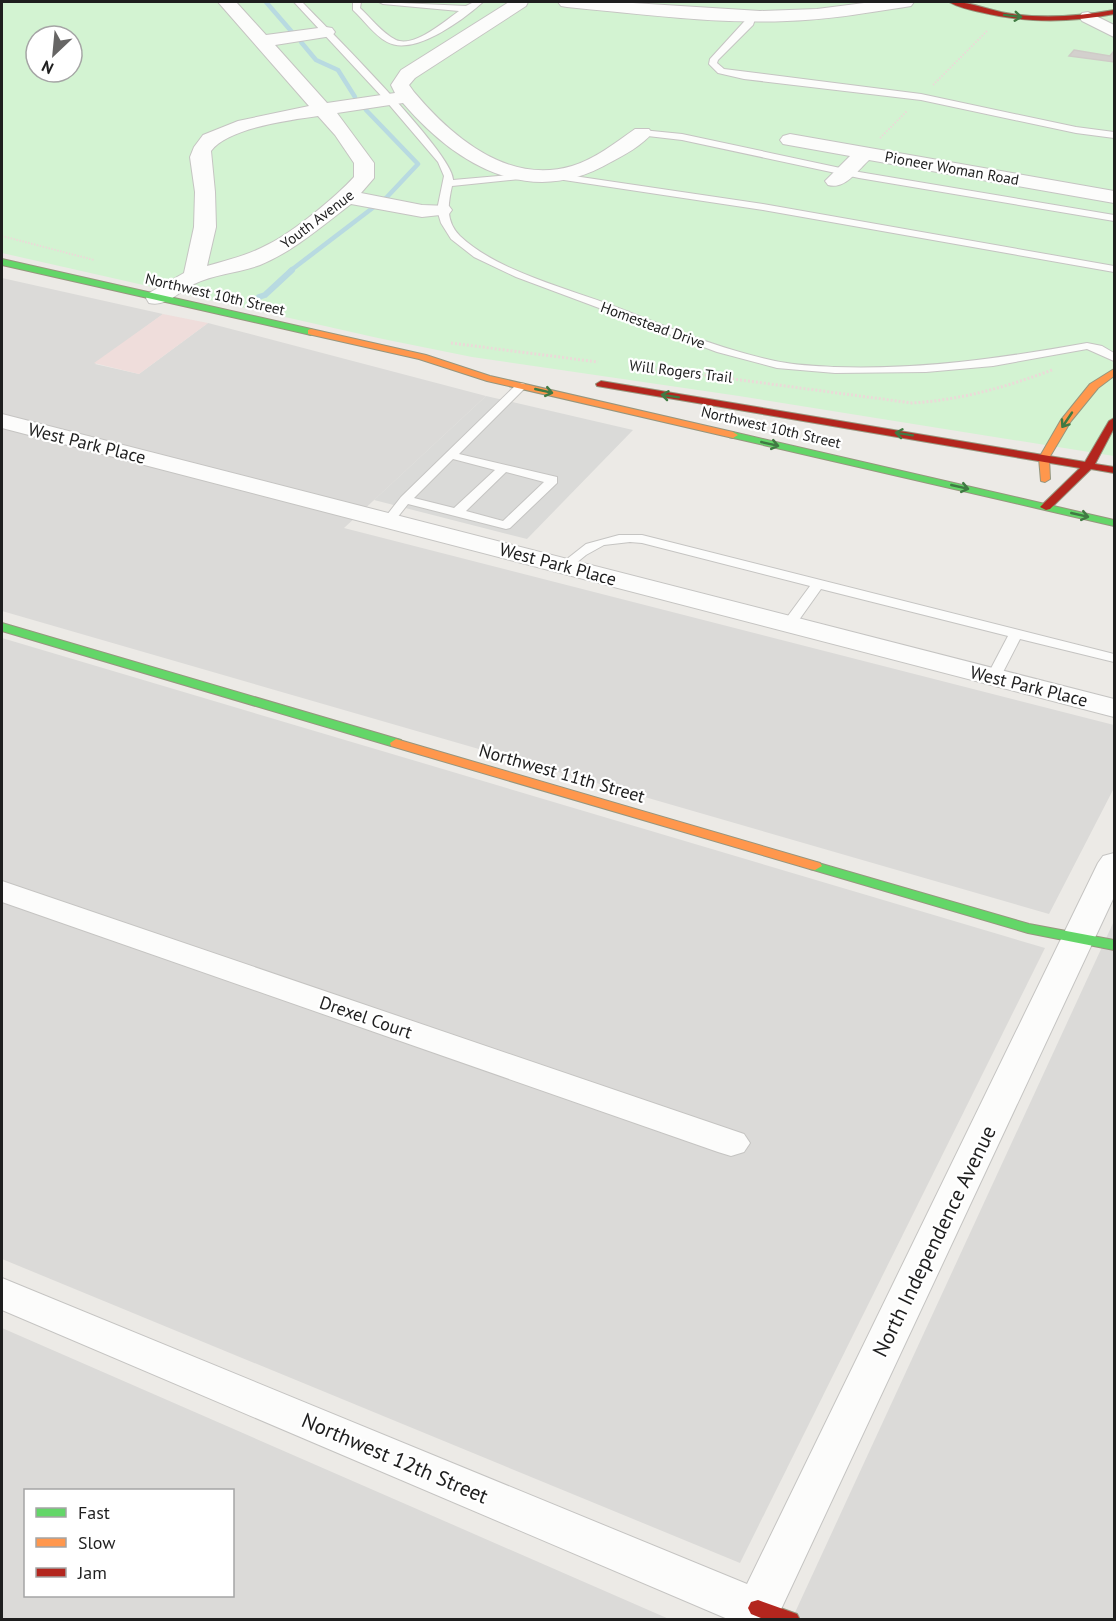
<svg xmlns="http://www.w3.org/2000/svg" width="1116" height="1621" font-family="'PT Sans',sans-serif">
<rect width="100%" height="100%" fill="#eceae6"/>
<g fill="#dbdad8" fill-rule="evenodd">
<path d="M2,278l161,36 -68,50 44,10 69,-51 278,73 -142,132 770,197v63l-65,126 -1047,-303z"/>
<path d="M2,638l1043,310 -305,615 -738,-304z"/>
<path d="M1114,921v698h-322z"/>
<path d="M2,1328l667,291h-667zM232,1490v106h-206v-106z"/>
</g>
<path fill="#efdddb" d="M163,314l45,9 -69,51 -45,-11z"/>
<path fill="#dadad8" d="M486,396l147,34 -106,109 -153,-39z"/>
<path fill="#d3f3d2" fill-rule="evenodd" d="M2,2h1112v454l-375,-60 -267,-39 -94,-19 -376,-85zM36,36h36v36h-36z"/>
<g fill="none" stroke-linecap="round" stroke-linejoin="round">
<g stroke="#b8dae1" stroke-width="4.5">
<path d="M266,2l26,30"/>
<path d="M301,42l15,18 22,10 17,27"/>
<path d="M290,271l97,-74 31,-33 -52,-54"/>
</g>
<path stroke="#b8dae1" stroke-width="6" d="M259,297l6,-2 27,-25"/>
</g>
<path fill="#d3d0cd" stroke="#cfcbc7" stroke-width="1.5" d="M1074,50l36,6 4,-5v11l-45,-6z"/>
<g fill="none" stroke-linecap="round" stroke-linejoin="round">
<g stroke="#c5c4c2" stroke-width="2">
<g id="lane">
<path d="M294,2h8c24,25 153,153 151,178l80,-7v4l-3,1 -78,8c-4,18 -7,35 8,50 36,34 102,51 148,68 55,21 110,45 167,57 19,4 40,5 59,6 86,3 169,-9 253,-24l15,3 12,7v8l-27,-12 -94,17 -67,6 -91,1 -58,-5 -60,-16 -201,-75 -42,-20 -23,-18 -10,-16 -4,-13 7,-34 -6,-14 -52,-61z"/>
<path d="M353,2h8l-1,6c11,10 22,25 36,32 18,8 49,-19 63,-29l-76,-7 -4,-2 87,4 8,-4h9c-19,17 -69,55 -96,40 -13,-7 -23,-22 -34,-32z"/>
<path d="M752,13l4,3 -3,9 -35,35 -1,3 7,6 197,25 155,33 38,5v6l-38,-5 -155,-33 -177,-21 -26,-6 -9,-9 1,-5z"/>
<path d="M642,130l40,4 177,38 255,43v6l-255,-43 -177,-38 -43,-5 -2,-2z"/>
<path d="M547,172l216,32 351,62v6l-351,-62 -219,-33v-4z"/>
<path d="M521,383l4,1v4l-66,66 98,23v6l-47,45 -4,1 -98,-25 -15,19h-8l-2,-3 18,-23 116,-113zM453,459l42,11 -41,38 -40,-10zM506,472l38,10 -41,39 -37,-10z"/>
<path d="M619,535h23l472,119v8l-94,-23 -19,37 -7,4 -7,-4 21,-40 -187,-47 -27,38h-10l-2,-3 28,-38 -168,-43 -12,-1 -26,3 -18,10 -17,14h-10l-1,-3 28,-22z"/>
</g>
</g>
<g stroke="#c5c4c2" stroke-width="2">
<g id="street">
<path d="M218,2h18l30,33 60,-8 6,1 3,4 -3,4 -57,9 52,58 68,-10 -4,-8 10,-15 108,-68h19l-2,4 -111,72 -6,7 5,7c38,45 94,93 158,74 23,-7 43,-23 63,-37h14l3,4c-9,12 -28,22 -41,29 -80,47 -154,4 -208,-59l-66,10 37,50v15l-13,15 61,12 27,1 3,4 -3,4 -27,3 -71,-13c-29,22 -57,47 -91,61 -21,8 -46,9 -66,19 -16,8 -27,23 -45,19l-3,-5 3,-5 35,-20 10,-46 1,-35 -5,-35 4,-10 9,-12 35,-14 71,-15zM318,116l17,19 19,28v14c-18,20 -61,55 -85,67 -20,11 -41,16 -62,22l9,-39 -1,-35 -4,-41c17,-23 79,-31 107,-35z"/>
<path d="M558,2h59l143,9 57,-2 55,-7h42l-3,4 -6,1c-39,6 -79,13 -118,14 -74,3 -147,-7 -220,-14l-6,-1z"/>
<path d="M1088,12l26,13v12l-32,-16 -3,-4 3,-4z"/>
<path d="M790,134l324,57v12l-245,-43c-12,11 -24,30 -41,25l-3,-4 25,-25 -67,-12 -3,-4 3,-4z"/>
<path d="M2,414l1112,285v18l-1112,-289z"/>
<path d="M1114,853v44l-338,723h-46l-728,-310v-32l745,306 351,-721 5,-7z"/>
<path d="M2,881l742,253 6,9 -6,9 -13,4 -13,-4 -716,-250z"/>
</g>
</g>
<g stroke="#96967e" stroke-width="2">
<g id="fast">
<path d="M2,259l309,70 5,3 -5,3 -309,-70z"/>
<path d="M733,432l381,88v6l-385,-89 -1,-2z"/>
<path d="M2,623l399,117 1,3 -1,3h-10l-389,-115z"/>
<path d="M815,862l214,62 85,16v10l-86,-17 -218,-64 -2,-3 2,-3z"/>
</g>
</g>
<g stroke="#96967e" stroke-width="2">
<g id="slow">
<path d="M311,329l115,26 64,21 243,56 5,3 -5,3 -246,-57 -68,-22 -111,-25v-4z"/>
<path d="M1114,369v7l-16,12 -27,33 -22,37 1,21 -5,3 -4,-1 -2,-23 22,-38 29,-36z"/>
<path d="M396,739l424,124 2,3 -7,4 -5,-1 -419,-123 -1,-3z"/>
</g>
</g>
<g stroke="#96967e" stroke-width="2">
<g id="jam">
<path d="M949,2c18,-2 44,10 63,12 35,5 68,2 102,-4v4c-45,9 -89,9 -134,-2 -10,-2 -22,-5 -31,-10z"/>
<path d="M601,381l484,81 24,-41 5,-3v10l-19,36 19,3v6l-23,-4 -41,40 -4,1 -6,-3 2,-2 38,-37 -483,-82 -1,-2z"/>
<path d="M758,1600l39,14 3,6h-34l-15,-6 -3,-6 3,-6z"/>
</g>
</g>
<g stroke="#ebdad8" stroke-width="2" stroke-dasharray="1.5 1.5" stroke-linecap="butt">
<path d="M933,85l54,-54"/>
<path d="M880,138l27,-27"/>
<path d="M2,236l92,24"/>
</g>
<g stroke="#ebdad8" stroke-width="3" stroke-dasharray="2 2" stroke-linecap="butt">
<path d="M451,343l147,19"/>
<path d="M629,365l283,38c49,-3 94,-16 140,-33"/>
</g>
<use href="#lane" fill="#fcfcfb" fill-rule="evenodd"/>
<use href="#street" fill="#fcfcfb" fill-rule="evenodd"/>
<use href="#fast" fill="#63d668" fill-rule="evenodd"/>
<use href="#slow" fill="#ff974d" fill-rule="evenodd"/>
<use href="#jam" fill="#b3261e" fill-rule="evenodd"/>
</g>
<defs><path id="oneway-shaft" d="M-6 0H5M1.5-3L5.5 0L1.5 3" fill="none" stroke-width="1.6" stroke-linecap="round" stroke-linejoin="round" transform="scale(1.5)"/></defs>
<g stroke="#407a43">
<use href="#oneway-shaft" transform="translate(1013 16) rotate(7)"/>
<use href="#oneway-shaft" transform="translate(544 391) rotate(13)"/>
<use href="#oneway-shaft" transform="translate(670 396) rotate(-171)"/>
<use href="#oneway-shaft" transform="translate(1067 420) rotate(124)"/>
<use href="#oneway-shaft" transform="translate(904 434) rotate(-171)"/>
<use href="#oneway-shaft" transform="translate(770 444) rotate(13)"/>
<use href="#oneway-shaft" transform="translate(960 487) rotate(13)"/>
<use href="#oneway-shaft" transform="translate(1080 515) rotate(13)"/>
</g>
<g text-anchor="middle" dominant-baseline="central" stroke-width="4.5" stroke-linejoin="round" paint-order="stroke">
<g font-size="15" fill="#1e1e1e" stroke="#fff">
<text transform="translate(952 168) rotate(10)">Pioneer Woman Road</text>
<text transform="translate(317 219) rotate(-37)">Youth Avenue</text>
<text transform="translate(215 294) rotate(13)">Northwest 10th Street</text>
<text transform="translate(653 325) rotate(20)">Homestead Drive</text>
<text transform="translate(681 371) rotate(7)">Will Rogers Trail</text>
<text transform="translate(771 427) rotate(13)">Northwest 10th Street</text>
</g>
<g font-size="18" fill="#1e1e1e" stroke="#fff">
<text transform="translate(87 443) rotate(14)">West Park Place</text>
<text transform="translate(558 564) rotate(15)">West Park Place</text>
<text transform="translate(1029 686) rotate(14)">West Park Place</text>
<text transform="translate(562 773) rotate(16)">Northwest 11th Street</text>
<text transform="translate(366 1017) rotate(19)">Drexel Court</text>
</g>
<g font-size="21" fill="#1e1e1e" stroke="#fff">
<text transform="translate(934 1241) rotate(-64)">North Independence Avenue</text>
<text transform="translate(395 1458) rotate(23)">Northwest 12th Street</text>
</g>
</g>
<rect width="1116" height="1621" fill="none" stroke="#1e1e1e" stroke-width="6"/>
<rect x="24" y="1489" width="210" height="108" fill="#ffffff" stroke="#a5a5a5" stroke-width="1.5"/>
<rect x="36" y="1508" width="30" height="9" fill="#63d668" stroke="#a5a5a5" stroke-width="1.5"/>
<text x="78" y="1519" font-size="18" fill="#1e1e1e">Fast</text>
<rect x="36" y="1538" width="30" height="9" fill="#ff974d" stroke="#a5a5a5" stroke-width="1.5"/>
<text x="78" y="1549" font-size="18" fill="#1e1e1e">Slow</text>
<rect x="36" y="1568" width="30" height="9" fill="#b3261e" stroke="#a5a5a5" stroke-width="1.5"/>
<text x="78" y="1579" font-size="18" fill="#1e1e1e">Jam</text>
<g transform="translate(54 54) rotate(206)"><circle r="28" fill="#ffffff" stroke="#a5a5a5" stroke-width="1.5"/>
<path d="M0-4.5L10 22L0 15L-10 22Z" fill="#666564"/>
<text y="-9" font-size="16" font-weight="bold" text-anchor="middle" fill="#1e1e1e">N</text>
</g>
</svg>
